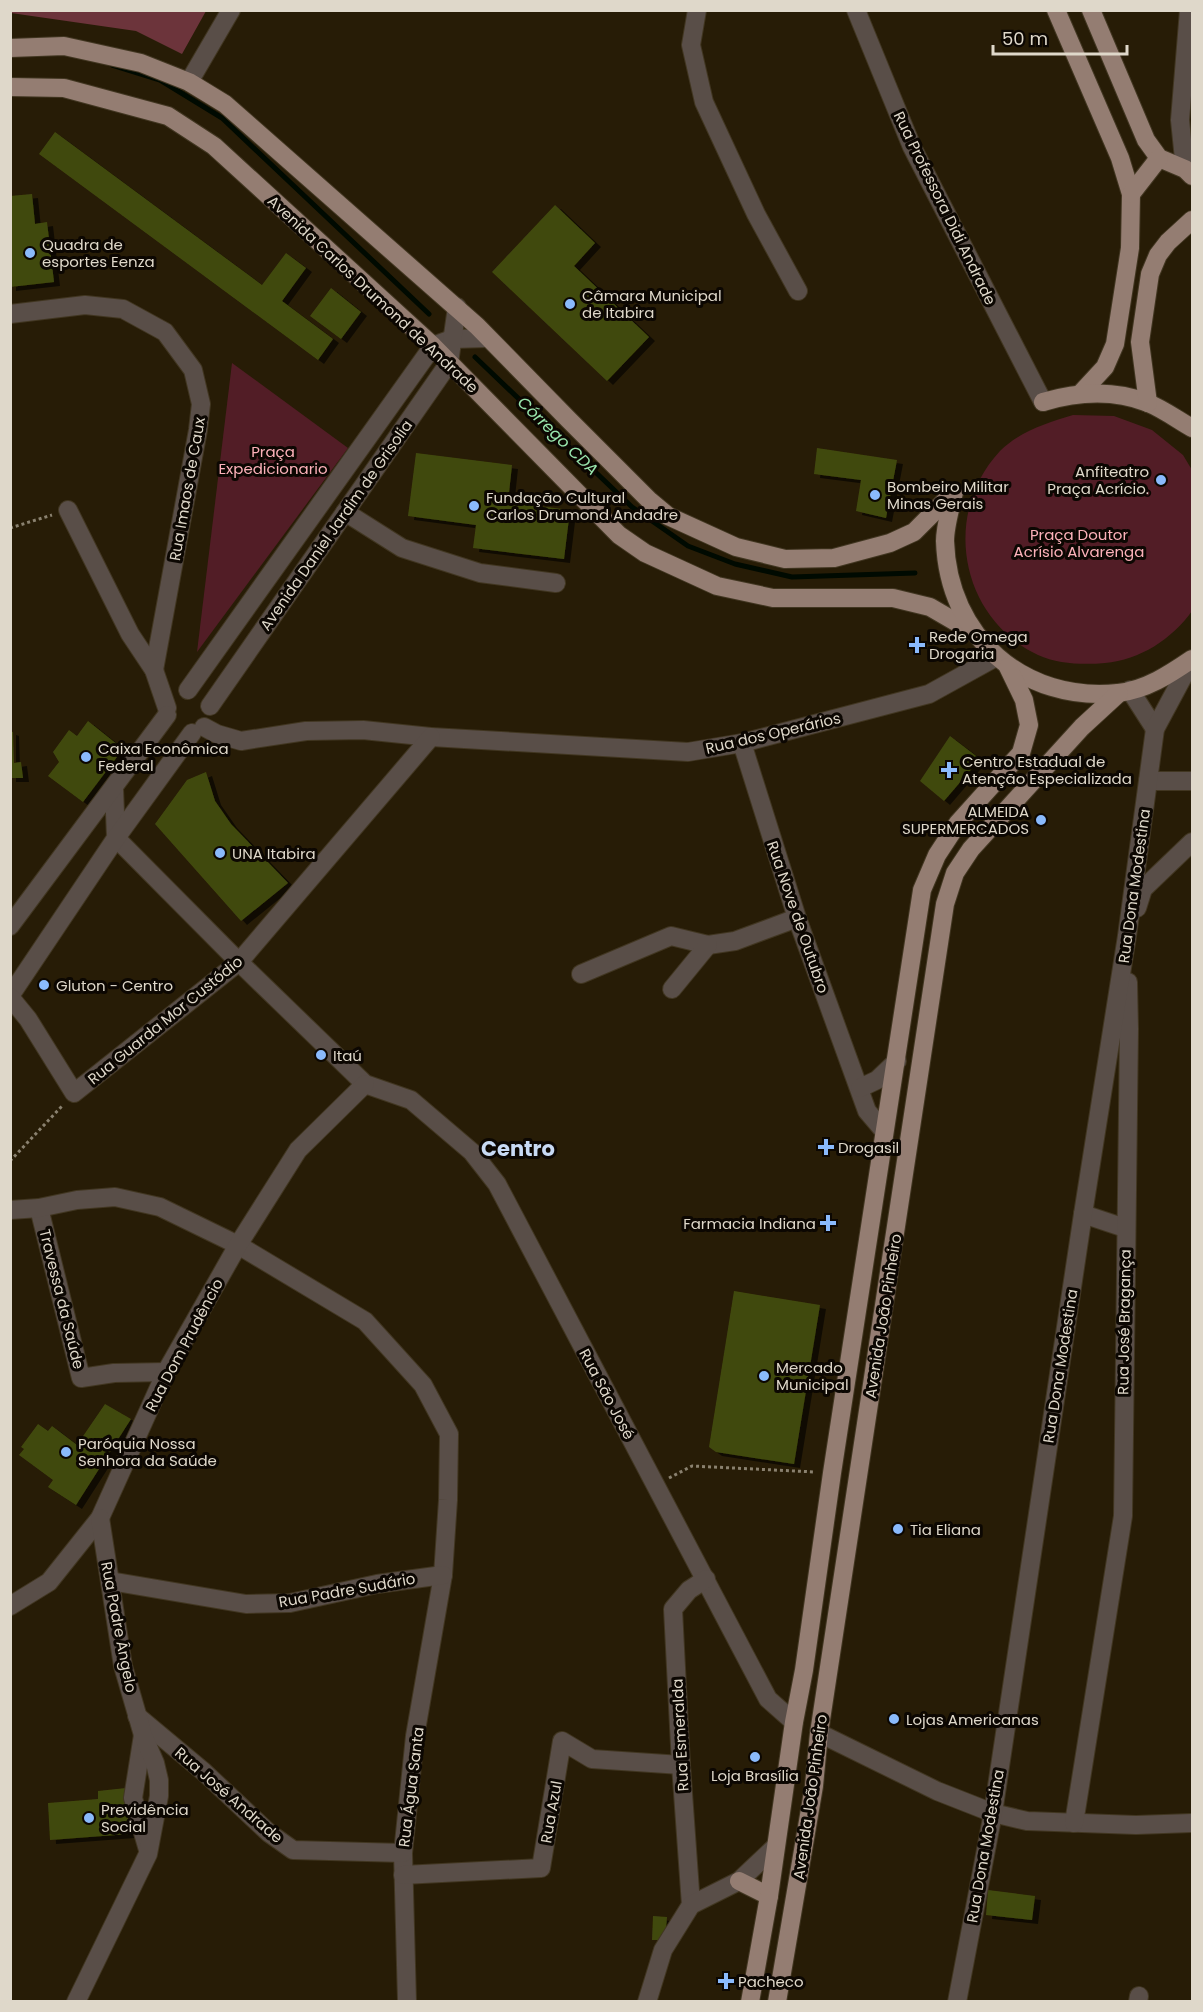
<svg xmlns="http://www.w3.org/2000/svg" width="1203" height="2012" font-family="Poppins,sans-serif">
<defs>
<filter id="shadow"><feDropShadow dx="6" dy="4" stdDeviation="0" flood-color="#0009"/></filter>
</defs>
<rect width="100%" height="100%" fill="#271c06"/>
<g fill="#521d26">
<path d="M232,363l116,85 -151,204z"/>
<path d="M1073,415l41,1 38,14 31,25 9,15v141c-20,28 -52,49 -87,52 -22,2 -47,1 -67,-8 -78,-37 -97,-141 -38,-204 20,-20 47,-28 73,-36z"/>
</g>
<path fill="#6c343b" d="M11,10h195v1l-24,43 -46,-23 -125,-18z"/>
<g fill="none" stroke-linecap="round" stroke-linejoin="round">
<g stroke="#000a01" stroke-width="5">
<path d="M112,65l48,15 62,38 207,196"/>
<path d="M475,357l157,150 56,39 47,18 57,13 123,-4"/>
</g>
</g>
<g fill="#41490e" filter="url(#shadow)">
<path d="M55,132l207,153 24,-32 20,15 -24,33 51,38 -15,21 -279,-206z"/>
<path d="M32,194l3,30 12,-2 7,60 -44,5v-91z"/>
<path d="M555,205l40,38 -21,23 75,71 -42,44 -115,-109z"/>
<path d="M331,288l30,24 -20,27 -31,-23z"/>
<path d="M817,448l80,12 -11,58 -30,-7 5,-31 -47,-6z"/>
<path d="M416,453l96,12 -4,37 62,8 -6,49 -91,-11 3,-23 -68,-9z"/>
<path d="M88,721l35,28 -40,53 -35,-26 11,-14 -6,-10 16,-22 8,6z"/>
<path d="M10,731l3,1 1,31 7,-1 2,16h-13z"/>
<path d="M950,736l30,23 -36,42 -24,-20z"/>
<path d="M206,772l9,29 16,23 57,59 -47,38 -86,-97 32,-44z"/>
<path d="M734,1291l86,14 -26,159 -78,-12 -7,-5z"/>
<path d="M105,1404l26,15 -55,86 -28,-18 5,-7 -34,-25 5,-6 -3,-2 17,-23 10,7 4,-5 25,19z"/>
<path d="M126,1788l3,46 -79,6 -2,-37 50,-4v-8z"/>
<path d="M988,1890l47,6 -3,24 -46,-5z"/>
<path d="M653,1916l14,1 -2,23h-13z"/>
</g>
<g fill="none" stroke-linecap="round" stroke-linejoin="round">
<g stroke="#413621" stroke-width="20">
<g id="minor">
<path d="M697,10l-6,35 13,57 52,112 42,77"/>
<path d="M856,10l56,137 131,255"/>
<path d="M189,82l42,-72"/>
<path d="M1185,169l-5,-49 9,-110"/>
<path d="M10,314l75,-9 38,4 42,23 28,38 8,34 -3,26 -44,240"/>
<path d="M68,510l62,124 24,36 13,38"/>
<path d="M345,512l57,36 78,25 76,10"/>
<path d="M188,690l245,-344 19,-7 36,-1"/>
<path d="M1130,690l25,39"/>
<path d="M210,706l239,-343 8,-56"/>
<path d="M204,727l13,7 24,7 65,-10 57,-1 68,7 257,15 54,-9 187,-49 67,-37"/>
<path d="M742,743l55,175 70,193 17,20"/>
<path d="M1148,781h44"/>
<path d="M114,788l2,50"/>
<path d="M116,838l123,124 126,122 46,16 61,52 25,32 271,515 26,23"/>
<path d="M1137,908l6,-19 49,-47"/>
<path d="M10,926l157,-211"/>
<path d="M581,974l90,-38 37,9 27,-4 62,-23"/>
<path d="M672,989l36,-44"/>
<path d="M10,996l106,-158 76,-105"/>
<path d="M10,997l18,22 46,74 165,-131 192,-225"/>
<path d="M860,1088l17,-8 20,-19"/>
<path d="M39,1208l42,170 33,-5 52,-1"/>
<path d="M10,1210l29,-2 38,-8 38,-3 45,10 78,38 127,76 58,64 26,49 -1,66 -5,75 -28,161 -12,117 4,149"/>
<path d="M1083,1214l42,14"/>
<path d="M110,1581l136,23 44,-1 87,-19 66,-9"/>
<path d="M10,1606l39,-24 51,-64 66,-146 72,-127 60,-95 67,-66"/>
<path d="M137,1716l67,56 65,61 24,17 110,3"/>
<path d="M819,1733l118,58 56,22 34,8 109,4 56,-2"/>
<path d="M143,1735l-10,63 15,52"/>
<path d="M1074,1823l49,-307 6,-487 -1,-47"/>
<path d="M403,1875l138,-7 21,-127 30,18 89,6"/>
<path d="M691,1905l-10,-140 -8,-156 16,-19 17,-11"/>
<path d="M76,2002l72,-148 11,-58v-16l-4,-17 -12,-28 -20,-69 -23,-148"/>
<path d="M647,2002l16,-52 28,-45 48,-24 36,-34"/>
<path d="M957,2002l36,-189 90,-599 44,-278 28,-207 37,-69"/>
<path d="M1138,2002l1,-6"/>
</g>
</g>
<g stroke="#413621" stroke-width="20">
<g id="major">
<path d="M1056,10l64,148 11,36 -1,54 -15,96 -10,23 -25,27"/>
<path d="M1091,10l55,130 13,18 26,11 7,7"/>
<path d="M10,48l54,-2 77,17 48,19 36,22 252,222 92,94 81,81 18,15 68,31 49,12 49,-1 56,-15 24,-11 40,-40"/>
<path d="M10,87l54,1 104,28 46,30 219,200 186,189 26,18 72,33 56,12h120l37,9 43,25"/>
<path d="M1131,194l28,-36"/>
<path d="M1043,402c34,-10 70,-13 105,1 15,6 30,17 44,25"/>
<path d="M1148,403l-8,-61 10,-68 8,-19 10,-13 24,-22"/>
<path d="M954,492c-3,15 -9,34 -9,49 3,96 79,162 173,152 28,-3 52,-19 74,-34"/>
<path d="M739,1881l30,15"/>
<path d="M750,2002l19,-106 25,-174 10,-52 28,-197 90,-583 15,-35 21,-32 63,-70 8,-28 -5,-25 -16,-33"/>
<path d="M777,2002l37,-216 5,-53 126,-829 10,-31 16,-24 111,-122 37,-34"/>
</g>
</g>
<g stroke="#8a816f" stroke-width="3" stroke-dasharray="3 3" stroke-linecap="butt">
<path d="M10,528l42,-13"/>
<path d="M10,1161l53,-56"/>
<path d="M669,1478l23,-12 123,6"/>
</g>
<use href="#minor" stroke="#594e48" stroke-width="18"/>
<use href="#major" stroke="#947d72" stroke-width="18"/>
</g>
<g fill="#8abafc" stroke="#0c0702" stroke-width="2">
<circle cx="30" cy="253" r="6"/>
<circle cx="570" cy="304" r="6"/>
<circle cx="1161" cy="480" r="6"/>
<circle cx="875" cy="495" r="6"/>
<circle cx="474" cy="506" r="6"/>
<path d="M914 636h6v6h6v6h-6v6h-6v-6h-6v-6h6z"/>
<circle cx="86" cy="757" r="6"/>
<path d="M946 761h6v6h6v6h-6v6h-6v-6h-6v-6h6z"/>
<circle cx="1041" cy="820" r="6"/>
<circle cx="220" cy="853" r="6"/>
<circle cx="44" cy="985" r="6"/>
<circle cx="321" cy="1055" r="6"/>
<path d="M823 1138h6v6h6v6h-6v6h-6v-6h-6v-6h6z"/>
<path d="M825 1214h6v6h6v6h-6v6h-6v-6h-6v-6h6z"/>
<circle cx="764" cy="1376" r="6"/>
<circle cx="66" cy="1452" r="6"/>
<circle cx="898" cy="1529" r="6"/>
<circle cx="894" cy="1719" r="6"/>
<circle cx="755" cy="1757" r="6"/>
<circle cx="89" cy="1818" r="6"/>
<path d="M723 1972h6v6h6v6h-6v6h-6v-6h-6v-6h6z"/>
</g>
<g text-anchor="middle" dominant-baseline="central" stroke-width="6" stroke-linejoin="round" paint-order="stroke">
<g font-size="15" fill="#dfd8ca" stroke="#0c0702">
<text transform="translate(945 208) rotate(64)">Rua Professora Didi Andrade</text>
<text transform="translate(373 294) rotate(43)">Avenida Carlos Drumond de Andrade</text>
<text transform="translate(187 489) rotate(-80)">Rua Imaos de Caux</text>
<text transform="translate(336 525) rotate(-55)">Avenida Daniel Jardim de Grisolia</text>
<text transform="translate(773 733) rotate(-13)">Rua dos Operários</text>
<text transform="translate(1134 886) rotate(-82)">Rua Dona Modestina</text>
<text transform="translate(798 917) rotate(71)">Rua Nove de Outubro</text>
<text transform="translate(165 1020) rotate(-39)">Rua Guarda Mor Custódio</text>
<text transform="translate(62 1299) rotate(76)">Travessa da Saúde</text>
<text transform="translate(883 1316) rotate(-81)">Avenida João Pinheiro</text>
<text transform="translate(1124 1322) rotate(-89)">Rua José Bragança</text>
<text transform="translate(184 1345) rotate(-62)">Rua Dom Prudêncio</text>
<text transform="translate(1060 1366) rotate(-81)">Rua Dona Modestina</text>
<text transform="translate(607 1394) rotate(62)">Rua São José</text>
<text transform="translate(347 1590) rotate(-10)">Rua Padre Sudário</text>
<text transform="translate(119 1627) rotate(79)">Rua Padre Ângelo</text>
<text transform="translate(680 1735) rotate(-93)">Rua Esmeralda</text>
<text transform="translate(411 1787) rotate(-83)">Rua Água Santa</text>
<text transform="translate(229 1795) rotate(41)">Rua José Andrade</text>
<text transform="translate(810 1797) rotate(-82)">Avenida João Pinheiro</text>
<text transform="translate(551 1812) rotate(-80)">Rua Azul</text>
<text transform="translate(985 1846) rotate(-80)">Rua Dona Modestina</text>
</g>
<g font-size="15" fill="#dfd8ca" stroke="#0c0702" text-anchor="start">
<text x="42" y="244">Quadra de<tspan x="42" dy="17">esportes Eenza</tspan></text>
<text x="582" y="295">Câmara Municipal<tspan x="582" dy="17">de Itabira</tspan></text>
<text x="1149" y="471" text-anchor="end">Anfiteatro<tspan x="1149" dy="17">Praça Acrício.</tspan></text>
<text x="887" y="486">Bombeiro Militar<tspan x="887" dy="17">Minas Gerais</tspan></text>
<text x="486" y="497">Fundação Cultural<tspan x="486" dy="17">Carlos Drumond Andadre</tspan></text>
<text x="929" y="636">Rede Omega<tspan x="929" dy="17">Drogaria</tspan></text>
<text x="98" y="748">Caixa Econômica<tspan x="98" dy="17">Federal</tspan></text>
<text x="962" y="761">Centro Estadual de<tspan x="962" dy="17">Atenção Especializada</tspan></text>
<text x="1029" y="811" text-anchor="end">ALMEIDA<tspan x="1029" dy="17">SUPERMERCADOS</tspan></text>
<text x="232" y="853">UNA Itabira</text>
<text x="56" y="985">Gluton - Centro</text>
<text x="333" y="1055">Itaú</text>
<text x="838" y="1147">Drogasil</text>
<text x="816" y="1223" text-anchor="end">Farmacia Indiana</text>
<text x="776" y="1367">Mercado<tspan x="776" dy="17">Municipal</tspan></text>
<text x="78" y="1443">Paróquia Nossa<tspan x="78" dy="17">Senhora da Saúde</tspan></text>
<text x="910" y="1529">Tia Eliana</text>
<text x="906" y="1719">Lojas Americanas</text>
<text x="755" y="1775" text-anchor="middle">Loja Brasília</text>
<text x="101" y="1809">Previdência<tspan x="101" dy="17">Social</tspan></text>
<text x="738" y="1981">Pacheco</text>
</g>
<g font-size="15" fill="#fcb1b9" stroke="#0c0702">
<text x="273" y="451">Praça<tspan x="273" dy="17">Expedicionario</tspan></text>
<text x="1079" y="534">Praça Doutor<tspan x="1079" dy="17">Acrísio Alvarenga</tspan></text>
</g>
<g font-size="16" font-style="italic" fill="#99e6ad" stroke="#0c0702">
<text transform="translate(558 436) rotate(44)">Córrego CDA</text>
</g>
<g font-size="21" font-weight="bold" fill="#c8daf4" stroke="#0c0702">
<text x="518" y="1148">Centro</text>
</g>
</g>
<rect width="1203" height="2012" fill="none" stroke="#dfd8ca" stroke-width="24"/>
<path d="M993 45v9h134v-9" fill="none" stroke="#dfd8ca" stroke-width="3"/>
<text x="1002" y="45" font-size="18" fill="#dfd8ca" stroke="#0c0702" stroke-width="4.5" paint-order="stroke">50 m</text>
</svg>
